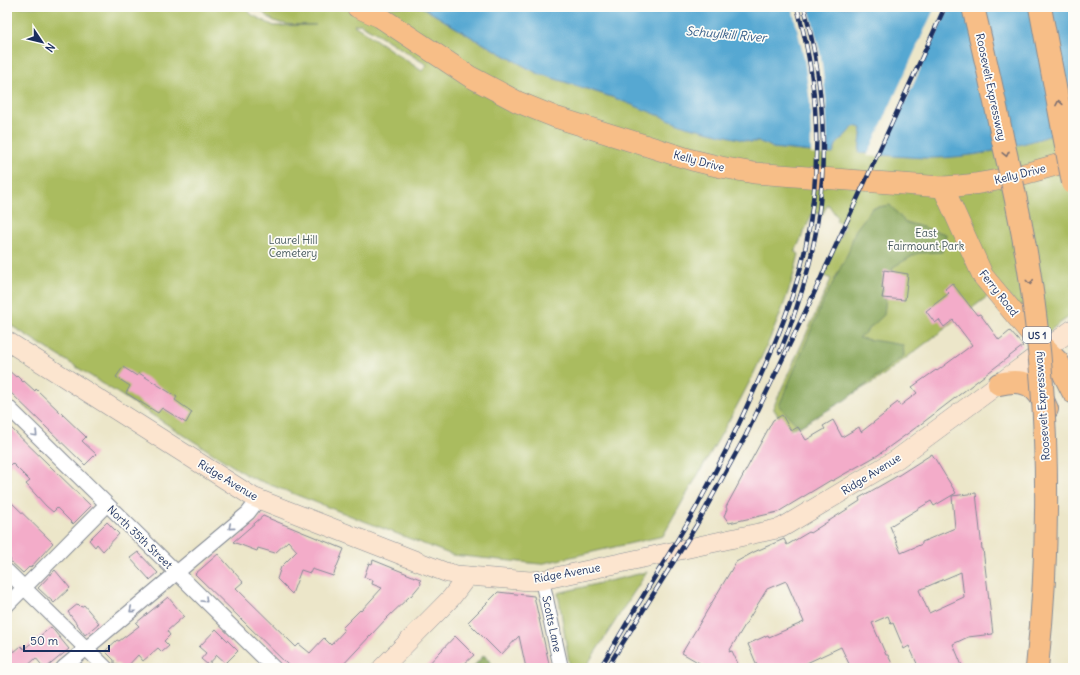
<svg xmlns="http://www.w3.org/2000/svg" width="1080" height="675" font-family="Delius,sans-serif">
<rect width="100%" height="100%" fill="#fdfcf7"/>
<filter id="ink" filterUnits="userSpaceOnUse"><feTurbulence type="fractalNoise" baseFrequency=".025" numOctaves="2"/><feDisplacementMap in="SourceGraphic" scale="8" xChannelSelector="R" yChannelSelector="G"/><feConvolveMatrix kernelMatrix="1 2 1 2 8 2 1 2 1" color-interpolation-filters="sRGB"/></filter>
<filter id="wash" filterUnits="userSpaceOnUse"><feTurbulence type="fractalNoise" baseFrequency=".012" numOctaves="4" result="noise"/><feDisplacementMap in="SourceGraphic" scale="16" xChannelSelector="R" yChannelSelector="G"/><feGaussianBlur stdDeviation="0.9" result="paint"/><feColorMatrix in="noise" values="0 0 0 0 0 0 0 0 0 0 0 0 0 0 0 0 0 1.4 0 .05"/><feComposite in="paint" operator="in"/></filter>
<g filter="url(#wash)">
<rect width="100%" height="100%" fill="#ece6c9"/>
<g fill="#aabc5f" stroke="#62765e" fill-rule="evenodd">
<path d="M7,7h238l7,8 22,11 42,-1c-25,-2 -40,5 -58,-18h164l51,31 64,35 213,69c10,-1 15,1 23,6l60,6 3,-9 18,-19 8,1 -3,26 68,5 59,-5 87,-25v186l-28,20 -45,-47 -123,93 -89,51 -15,-23 58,-129 -9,-4 23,-49 -9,-5 1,-4 -9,-13 -6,11 -9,-3 -18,40 4,2c-10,44 -28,84 -48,125 -27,53 -59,105 -88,157l-123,28 -88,-9 -202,-78 -243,-154zM360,24l16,9 51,32 -5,6 -68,-46z"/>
<path d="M647,572l-62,96h-15l-12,-75z"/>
</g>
<g fill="#87a456" stroke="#516a5a">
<path d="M890,205l15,17 41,12 -4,18 -24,1 -25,14 -7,30 -2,18 -25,23 44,7 1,11 -59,44 -46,27 -20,-21 45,-106 24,-47 7,-22 17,-23z"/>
<path d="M484,655l10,11 1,2h-23z"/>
</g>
<path fill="#57a8d2" stroke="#396c98" d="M422,7h651v121c-47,16 -96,31 -147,30 -22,-1 -45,-3 -67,-5l3,-25 -8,-2 -18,19 -3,9 -60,-6c-8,-5 -13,-7 -22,-6l-65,-16 -74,-29 -75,-24 -64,-35z"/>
<g fill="#ece6c9">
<path d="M792,7h17v1l12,48 5,43 2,56 -17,-1 -1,-52 -6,-44z"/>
<path d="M935,7h14l-69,150 -13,-1z"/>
</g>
<g id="blocks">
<g fill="#f3acc9" fill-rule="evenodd">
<path d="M884,270l24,4 -3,26 -23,-2 2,-10h-2z"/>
<path d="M952,283l25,32 3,-1 19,26 11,-9 13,15 -98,75 -47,34 -46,26 -1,-1 -53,32 -49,11 -5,-7 3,-7 -1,-2 47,-87 9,-5 9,16 7,-4 8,13 19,-11 -2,-3 10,-6 9,17 17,-10 2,5 30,-23 -1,-1 8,-6 2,4 17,-13 -5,-6 24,-17 1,1 35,-26 -19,-25 -9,7 -5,-7 -4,3 -9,-12 23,-18 -4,-4z"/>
<path d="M123,367l14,9 2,-3 38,24 -2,3 17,12 -6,11 -24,-15 -4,5 -32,-20 4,-7 -14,-9z"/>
<path d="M7,369l9,8 1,-1 6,6 1,-1 11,10 1,-2 50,48 -4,4 14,13 -11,11 -78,-76z"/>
<path d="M7,424l84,82 -18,18 -16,-16 -4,4 -7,-6 -20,-22 4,-3 -18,-18 -5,5z"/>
<path d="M932,454l24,39 -22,13 -3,-5 -41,25 11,27 21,-9v-2l33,-14 -3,-32 24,-3 6,56h1l10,85 -25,3 -15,7 10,24h-44l-10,-22 -5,3 -11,-26 -2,1 -3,-8 -16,7 14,32h2l6,13h-43l-10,-21 -45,21h-38l-10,-24 20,-9 1,2 35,-15 -18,-41 -19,8 -36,59 -2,4 3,-1 8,17h-32l-26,-15 54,-91 18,-10 30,-13 3,6 22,-13 1,1 50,-32 -1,-3 40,-23zM961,572l3,25 -35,16 -10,-23z"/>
<path d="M7,498l46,45 -23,25 -1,-1 -6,6 -13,-12 1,-1 -4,-4z"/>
<path d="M263,516l81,33 -11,27 -21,-7 -2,4 -9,-3 -9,24 -15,-15 4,-12 16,-16 -9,-10 -13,12 -17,-5 -1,3 -24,-9z"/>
<path d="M107,522l12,12 -16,17 -6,-7 -2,3 -6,-7z"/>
<path d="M138,552l20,21 -8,7 -20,-22z"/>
<path d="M218,554l25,28 -7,6 60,59 3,-3 11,9 14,-15 7,7 13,-14 -2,-3 18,-18 1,1 21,-23 -10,-4 1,-4 -9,-3 5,-14 3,1 1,-4 47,19 1,5 -10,12h-1l-23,22 -47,50h-49l-96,-94z"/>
<path d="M55,570l15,18 -16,15 -16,-15z"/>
<path d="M498,592l36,4 16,72h-24l-7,-32 -18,19 -33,-33z"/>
<path d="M168,597l16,19 -17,15 3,4 -6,6 5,5 -7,6 -4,-4 -15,13 -5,-6 -12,13h-3l-5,-4h-4v-4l-9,-9 12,-11 2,1 20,-15 -3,-3z"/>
<path d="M78,604l3,3 3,-2 15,18 -14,12 -17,-23z"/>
<path d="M51,627l18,22 -23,19h-2l-8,-10 -11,10h-18v-24l7,8 7,-6 3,3z"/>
<path d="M216,629l22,22 -12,12 -9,-8 -9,10 -7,-6 5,-6 -7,-6z"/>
<path d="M455,636l19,19 -12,11 -1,-1 -3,3h-33z"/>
</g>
</g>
</g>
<g filter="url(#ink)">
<use href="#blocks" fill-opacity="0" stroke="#848a94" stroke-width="1"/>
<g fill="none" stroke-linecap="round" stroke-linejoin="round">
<g stroke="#848a94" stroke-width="16">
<g id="minor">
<path d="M7,406l267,262"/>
<path d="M7,571l99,97"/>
<path d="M542,580l19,88"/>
<path d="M7,605l99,-100"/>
<path d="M63,668l185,-155 10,-13"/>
</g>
</g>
<g stroke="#848a94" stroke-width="20">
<g id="secondary">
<path d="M7,341l246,156 192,75 11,3 74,6 12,-1 239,-52 7,-4 109,-65 176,-130"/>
<path d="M382,668l69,-70 12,-16 3,-6"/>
</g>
</g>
<g stroke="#848a94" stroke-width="22">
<g id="primary">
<path d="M357,7l23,10 89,59 49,26 37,15 137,43 29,7 33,6 189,14c45,-2 87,-14 130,-27"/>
<path d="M943,187l40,89 60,72"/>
</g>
</g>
<g stroke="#848a94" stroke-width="24">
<g id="motorway">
<path d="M1045,349l13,13 15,30"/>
<path d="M999,384c26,-6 38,1 48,25"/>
</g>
</g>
<use href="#minor" stroke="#fff" stroke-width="14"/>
<use href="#secondary" stroke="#fce5cf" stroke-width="19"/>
<use href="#primary" stroke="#f7be87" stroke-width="21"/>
<use href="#motorway" stroke="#f7be87" stroke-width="22"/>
<g stroke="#1b2f5e" stroke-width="4.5">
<g id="rail">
<path d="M780,352c11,-27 21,-55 28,-83 22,-86 19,-177 -4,-262"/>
<path d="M600,668c20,-33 39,-66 59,-98 13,-21 25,-41 37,-62 22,-40 42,-81 60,-122 21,-46 40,-92 50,-141 16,-79 13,-161 -9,-238"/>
<path d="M607,668l89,-142 50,-91 64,-133 135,-295"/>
</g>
</g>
<use href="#rail" stroke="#fdfcf7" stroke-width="3" stroke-dasharray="9" stroke-linecap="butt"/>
<g stroke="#848a94" stroke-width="24" stroke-linecap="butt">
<g id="motorway-bridge">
<path d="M973,7c11,45 21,89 30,134 10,43 19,86 26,129 20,131 22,266 8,398"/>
<path d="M1040,7l33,176"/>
</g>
</g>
<use href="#motorway-bridge" stroke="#f7be87" stroke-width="22"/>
</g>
<defs><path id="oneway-chevron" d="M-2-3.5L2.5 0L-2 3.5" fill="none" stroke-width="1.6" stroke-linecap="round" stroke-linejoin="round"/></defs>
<g stroke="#7e6f70">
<use href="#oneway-chevron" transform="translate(1059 103) rotate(-100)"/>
<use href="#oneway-chevron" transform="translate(1006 154) rotate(78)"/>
<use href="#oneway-chevron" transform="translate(1030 282) rotate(83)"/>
</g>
<g stroke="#8d97ae">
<use href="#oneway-chevron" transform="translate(35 434) rotate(45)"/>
<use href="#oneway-chevron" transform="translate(231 527) rotate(140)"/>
<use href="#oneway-chevron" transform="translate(205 600) rotate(45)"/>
<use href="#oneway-chevron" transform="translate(132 610) rotate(140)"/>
</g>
</g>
<g text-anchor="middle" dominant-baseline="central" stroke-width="3.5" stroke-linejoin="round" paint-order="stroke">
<rect fill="#fdfcf7" stroke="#5f6c8c" stroke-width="1" x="1023" y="327" width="28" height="16" rx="3"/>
<g font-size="10" font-weight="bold" fill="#1b2f5e">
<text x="1037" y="335">US 1</text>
</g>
<g font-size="11" fill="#1b2f5e" stroke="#fdfcf7">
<text transform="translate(991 87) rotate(78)">Roosevelt Expressway</text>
<text transform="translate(699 161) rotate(15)">Kelly Drive</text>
<text transform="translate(1020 174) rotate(-14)">Kelly Drive</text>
<text transform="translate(999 293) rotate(52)">Ferry Road</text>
<text transform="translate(1042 406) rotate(-94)">Roosevelt Expressway</text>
<text transform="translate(871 474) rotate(-32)">Ridge Avenue</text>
<text transform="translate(228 480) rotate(31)">Ridge Avenue</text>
<text transform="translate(140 537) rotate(44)">North 35th Street</text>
<text transform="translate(567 573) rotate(-10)">Ridge Avenue</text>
<text transform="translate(552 624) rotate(78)">Scotts Lane</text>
</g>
<g font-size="11" fill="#46595e" stroke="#fdfcf7">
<text x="926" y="233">East<tspan x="926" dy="13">Fairmount Park</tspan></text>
<text x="293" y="240">Laurel Hill<tspan x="293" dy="13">Cemetery</tspan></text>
</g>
<g font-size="12" font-style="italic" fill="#305987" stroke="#fdfcf7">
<text transform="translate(726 34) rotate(5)">Schuylkill River</text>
</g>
</g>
<rect width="1080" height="675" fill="none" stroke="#fdfcf7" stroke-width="24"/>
<g transform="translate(42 42) rotate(125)" stroke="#fdfcf7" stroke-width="3" paint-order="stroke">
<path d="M0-3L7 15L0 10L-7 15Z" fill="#1b2f5e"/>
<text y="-6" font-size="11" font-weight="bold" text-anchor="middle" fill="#1b2f5e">N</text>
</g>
<path d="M24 645v6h85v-6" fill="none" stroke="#1b2f5e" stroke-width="2"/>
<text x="30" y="645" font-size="12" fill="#1b2f5e" stroke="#fdfcf7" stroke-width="3" paint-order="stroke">50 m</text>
</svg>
